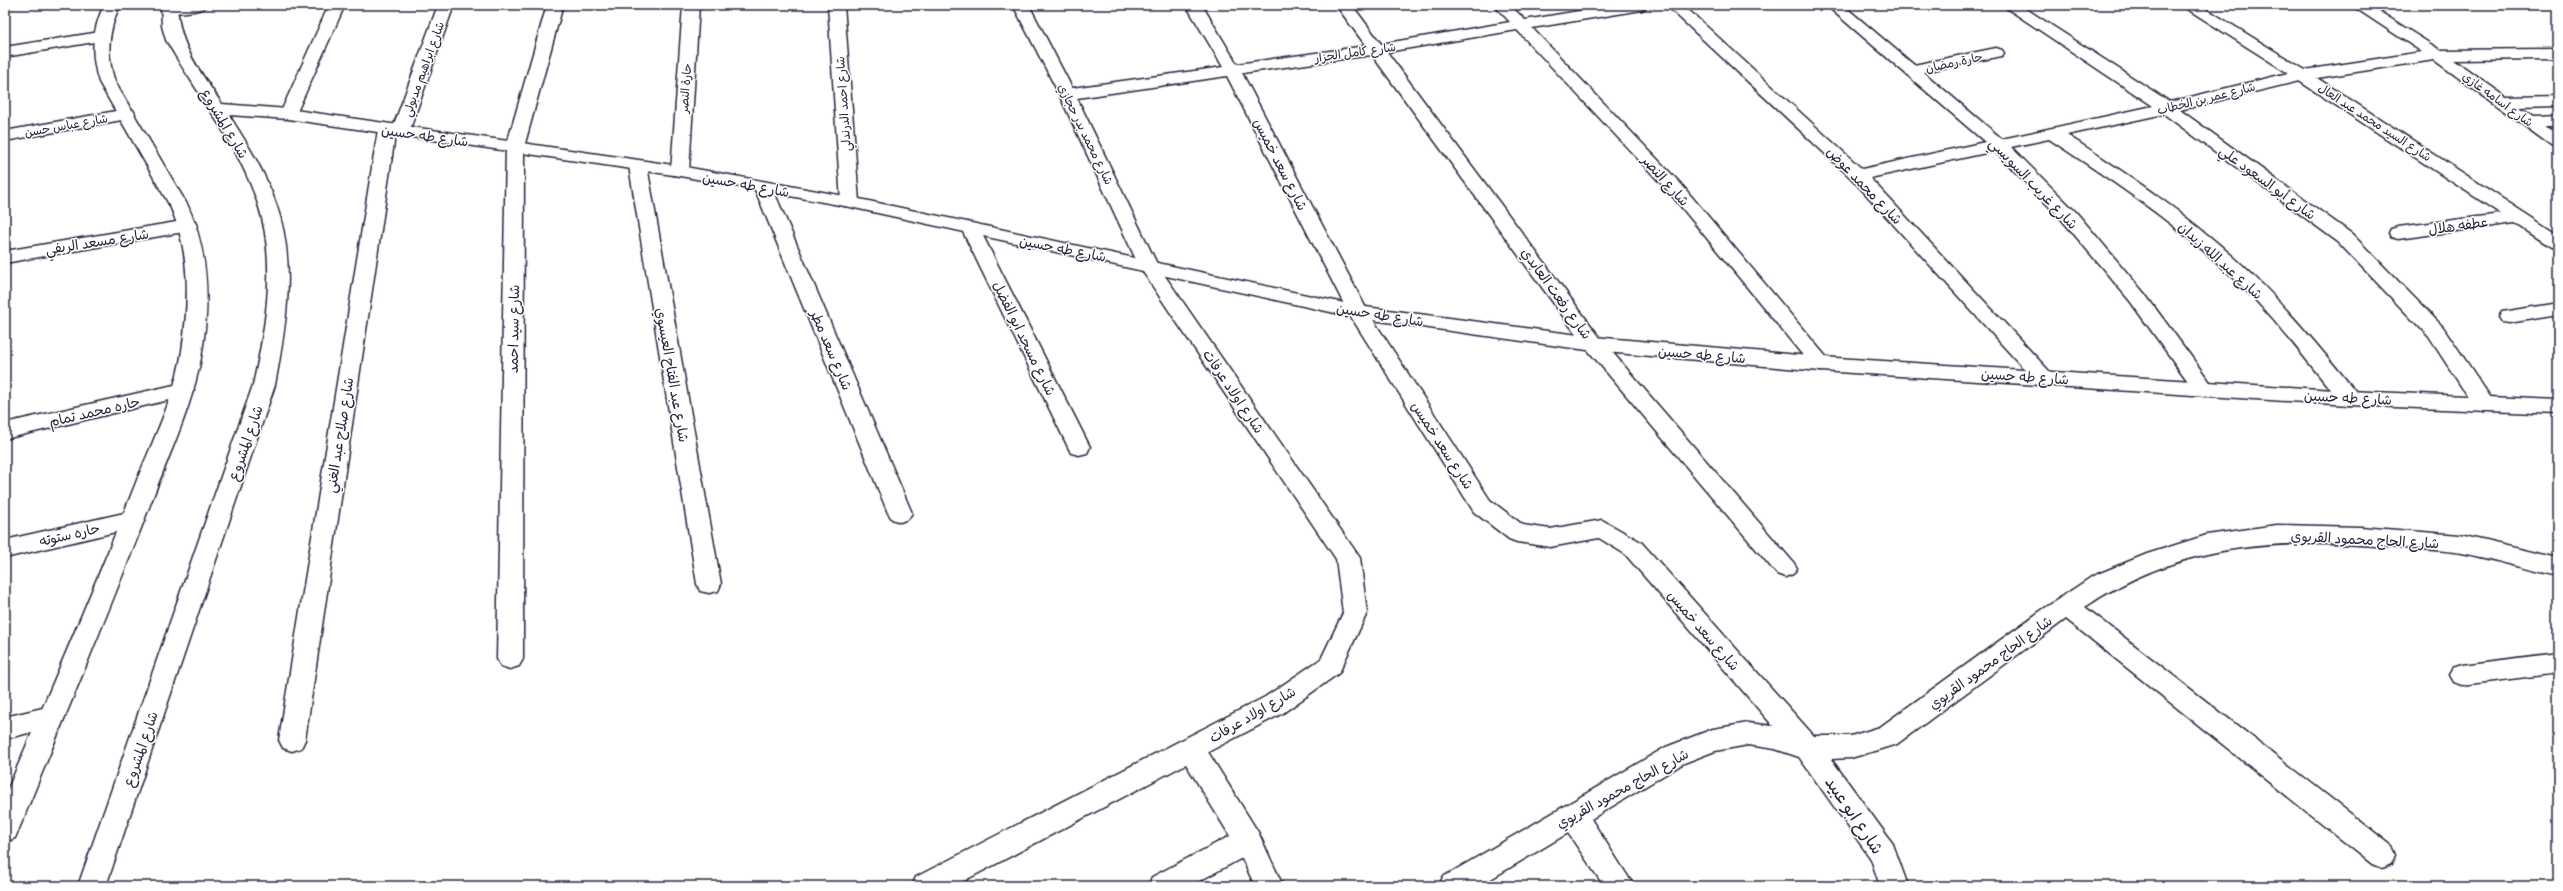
<svg xmlns="http://www.w3.org/2000/svg" width="2563" height="891" font-family="'Patrick Hand','Playpen Sans Arabic',sans-serif">
<rect width="100%" height="100%" fill="#fff"/>
<filter id="ink" filterUnits="userSpaceOnUse"><feTurbulence type="fractalNoise" baseFrequency=".025" numOctaves="2"/><feDisplacementMap in="SourceGraphic" scale="8" xChannelSelector="R" yChannelSelector="G"/><feConvolveMatrix kernelMatrix="1 2 1 2 8 2 1 2 1" color-interpolation-filters="sRGB"/></filter>
<g filter="url(#ink)">
<g fill="none" stroke-linecap="round" stroke-linejoin="round">
<g stroke="#22223b" stroke-width="3">
<g id="street">
<path d="M163,5h44c-6,8 -34,9 -43,6l-3,-3z"/>
<path d="M329,5h16l-49,109 -2,4h-12l-2,-4z"/>
<path d="M438,5h16l-45,127 -3,4h-11l-90,604 -4,8 -9,3 -9,-3 -4,-8 99,-610 3,-4 12,1z"/>
<path d="M547,5h16l-39,142 -1,512 -4,7 -9,3 -9,-3 -4,-7 9,-512z"/>
<path d="M683,5h16l-10,166 -3,4h-12l-3,-4z"/>
<path d="M828,5h16l15,197 -3,4h-12l-3,-4z"/>
<path d="M1013,5h16l43,83 151,-21 -37,-62h16l35,59 129,-18 -30,-41h16l29,39 129,-22 -16,-17h16l15,15 90,-15h35l-8,5 -110,18 149,156 147,175 3,5 -3,5 -7,2 -7,-2 -145,-177 -152,-162 -130,22 214,287 192,223 4,6 -4,6 -8,3 -8,-3 -190,-225 -215,-294 -130,18 126,239 122,188 33,25 27,4 52,-9 39,22 173,194h37l29,-9 162,-117 51,-34 54,-22 60,-19 70,-10 83,2 100,8 98,23v18c-32,-7 -65,-17 -97,-23 -24,-4 -49,-4 -73,-6 -111,-9 -208,-4 -303,60l307,239 4,9 -4,9 -10,4 -10,-4 -306,-245 -169,125 -46,14 -20,1 62,85 15,42h-28l-9,-27 -72,-102 -24,-8 -27,-4 -33,6 -31,12 -93,56 43,67h-30l-36,-53 -89,53h-40l4,-9 223,-130 47,-18 35,-6 25,3 -148,-172 -26,-16 -49,9 -33,-5 -8,-3 -35,-27 -126,-200 -121,-236 -150,22 81,168 198,286 4,6 7,55 -28,60 -56,40 -75,39 50,80 25,54h-28l-13,-28 -52,28h-42l4,-9 78,-41 -44,-72 -232,122h-42l4,-9 349,-180 56,-38 22,-46 -7,-54 -197,-293 -80,-172z"/>
<path d="M1666,5h17l179,164 123,-27 -159,-137h17l71,60 82,-17 6,2 2,3 -2,3 -79,16 79,67 151,-33 -151,-101h18l150,97 118,-29 -107,-68h19l105,65 117,-18 -71,-47h18l71,45 118,-1v10l-104,1 52,37 52,-1v10l-38,1 13,9 25,-1v10h-12l12,9v13l-6,-1 -118,-86 -117,18 241,157v14l-7,-2 -36,-24 -117,16 -7,-2 -2,-4 2,-4 7,-2 103,-13 -202,-133 -119,29 172,124 91,93 52,77 -3,5 -8,2 -8,-2 -47,-72 -91,-95 -174,-128 -97,21c59,38 118,78 170,125 44,40 82,87 120,133l3,5 -3,5 -8,2 -8,-2c-37,-46 -73,-94 -117,-134 -54,-50 -114,-90 -175,-130l-38,8 65,65 68,81 71,96 -4,5 -7,2 -7,-2 -67,-93 -68,-81 -67,-69 -125,27 180,194 3,5 -3,5 -7,2 -7,-2 -184,-203z"/>
<path d="M100,32l6,2 2,3 -2,3 -101,17v-10z"/>
<path d="M127,109l6,1 2,4 -2,4 -128,23v-10z"/>
<path d="M638,161l6,1 3,4 74,418 -3,7 -9,2 -9,-2 -3,-7 -68,-418 3,-4z"/>
<path d="M763,182l6,1 3,4 140,326 -4,6 -8,3 -8,-3 -4,-6 -134,-326 3,-4z"/>
<path d="M188,220l7,2 2,4 -2,4 -190,33v-12z"/>
<path d="M971,224l7,2 2,4 110,217 -3,6 -8,2 -8,-2 -3,-6 -106,-217 2,-4z"/>
<path d="M2558,303v12l-49,8 -7,-1 -3,-5 3,-5 7,-1z"/>
<path d="M183,383l7,2 4,5 -4,5 -185,44v-16z"/>
<path d="M133,511l8,3 4,6 -4,6 -136,32v-18z"/>
<path d="M2558,653v20l-96,12 -9,-3 -4,-7 4,-7 9,-3z"/>
<path d="M51,706l9,3 4,8 -4,8 -55,14v-22z"/>
</g>
</g>
<g stroke="#22223b" stroke-width="3">
<g id="secondary">
<path d="M104,5h16c-12,27 -14,49 -5,77l73,124c21,47 22,96 14,146 -8,50 -31,98 -49,145 -42,111 -89,221 -134,332l-4,9 -10,4v-46c44,-104 89,-207 130,-311 17,-43 40,-88 47,-134 7,-50 9,-98 -12,-145l-71,-124c-9,-28 -7,-51 5,-77z"/>
<path d="M161,5h16c2,42 23,66 45,99l66,5 392,57 170,31 508,109 236,31 227,20 528,34 209,9v14l-209,-9 -528,-34 -227,-20 -236,-33 -508,-111 -170,-31 -392,-57 -59,-4c18,28 36,57 47,89 21,58 10,122 -1,181l-169,501h-28l175,-501c13,-59 24,-122 5,-181 -19,-59 -61,-110 -92,-164l-4,-14z"/>
</g>
</g>
<use href="#street" fill="#fff" fill-rule="evenodd"/>
<use href="#secondary" fill="#fff" fill-rule="evenodd"/>
</g>
</g>
<g text-anchor="middle" dominant-baseline="central" stroke-width="3" stroke-linejoin="round" paint-order="stroke">
<g font-size="12" fill="#22223b" stroke="#fff">
<text transform="translate(1355 52) rotate(-8)">شارع كامل الجزار</text>
<text transform="translate(1954 62) rotate(-12)">حارة رمضان</text>
<text transform="translate(423 69) rotate(-70)">شارع ابراهيم مدبولي</text>
<text transform="translate(685 88) rotate(-86)">حارة النصر</text>
<text transform="translate(2206 98) rotate(-14)">شارع عمر بن الخطاب</text>
<text transform="translate(2498 99) rotate(36)">شارع اسامه غازي</text>
<text transform="translate(843 104) rotate(-94)">شارع احمد الدرندلي</text>
<text transform="translate(2375 122) rotate(33)">شارع السيد محمد عبد العال</text>
<text transform="translate(66 125) rotate(-10)">شارع عباس حسن</text>
<text transform="translate(1086 134) rotate(64)">شارع محمد بدر حجازي</text>
</g>
<g font-size="14" fill="#22223b" stroke="#fff">
<text transform="translate(225 123) rotate(59)">شارع المشروع</text>
<text transform="translate(425 135) rotate(8)">شارع طه حسين</text>
<text transform="translate(1281 164) rotate(63)">شارع سعد خميس</text>
<text transform="translate(1666 180) rotate(48)">شارع النصر</text>
<text transform="translate(2268 182) rotate(36)">شارع أبو السعود علي</text>
<text transform="translate(2034 183) rotate(46)">شارع غريب السويسي</text>
<text transform="translate(746 184) rotate(10)">شارع طه حسين</text>
<text transform="translate(1865 185) rotate(46)">شارع محمد عوض</text>
<text transform="translate(2458 225) rotate(-8)">عطفه هلال</text>
<text transform="translate(97 241) rotate(-9)">شارع مسعد الريفي</text>
<text transform="translate(1063 248) rotate(11)">شارع طه حسين</text>
<text transform="translate(2221 260) rotate(42)">شارع عبد الله زيدان</text>
<text transform="translate(1557 293) rotate(54)">شارع رفعت العابدي</text>
<text transform="translate(1380 314) rotate(9)">شارع طه حسين</text>
<text transform="translate(513 329) rotate(-89)">شارع سيد احمد</text>
<text transform="translate(1025 338) rotate(64)">شارع مسجد ابو الفضل</text>
<text transform="translate(832 350) rotate(67)">شارع سعد مطر</text>
<text transform="translate(1702 354) rotate(5)">شارع طه حسين</text>
<text transform="translate(673 375) rotate(80)">شارع عبد الفتاح العيسوي</text>
<text transform="translate(2025 376) rotate(4)">شارع طه حسين</text>
<text transform="translate(1234 391) rotate(56)">شارع اولاد عرفات</text>
<text transform="translate(2348 397) rotate(3)">شارع طه حسين</text>
<text transform="translate(94 411) rotate(-13)">حاره محمد تمام</text>
<text transform="translate(339 435) rotate(-81)">شارع صلاح عبد الغني</text>
<text transform="translate(245 443) rotate(-71)">شارع المشروع</text>
<text transform="translate(1443 445) rotate(57)">شارع سعد خميس</text>
<text transform="translate(69 534) rotate(-13)">حاره ستوته</text>
<text transform="translate(2365 539) rotate(3)">شارع الحاج محمود القريوي</text>
<text transform="translate(1704 630) rotate(49)">شارع سعد خميس</text>
<text transform="translate(1990 662) rotate(-36)">شارع الحاج محمود القريوي</text>
<text transform="translate(1252 714) rotate(-30)">شارع اولاد عرفات</text>
<text transform="translate(140 749) rotate(-71)">شارع المشروع</text>
<text transform="translate(1622 788) rotate(-29)">شارع الحاج محمود القريوي</text>
</g>
<g font-size="17" fill="#22223b" stroke="#fff">
<text transform="translate(1855 815) rotate(56)">شارع ابو عبيد</text>
</g>
</g>
<rect width="2563" height="891" fill="none" stroke="#fff" stroke-width="20"/>
<rect x="10" y="10" width="2543" height="871" fill="none" stroke="#22223b" stroke-width="1.5" filter="url(#ink)"/>
</svg>
